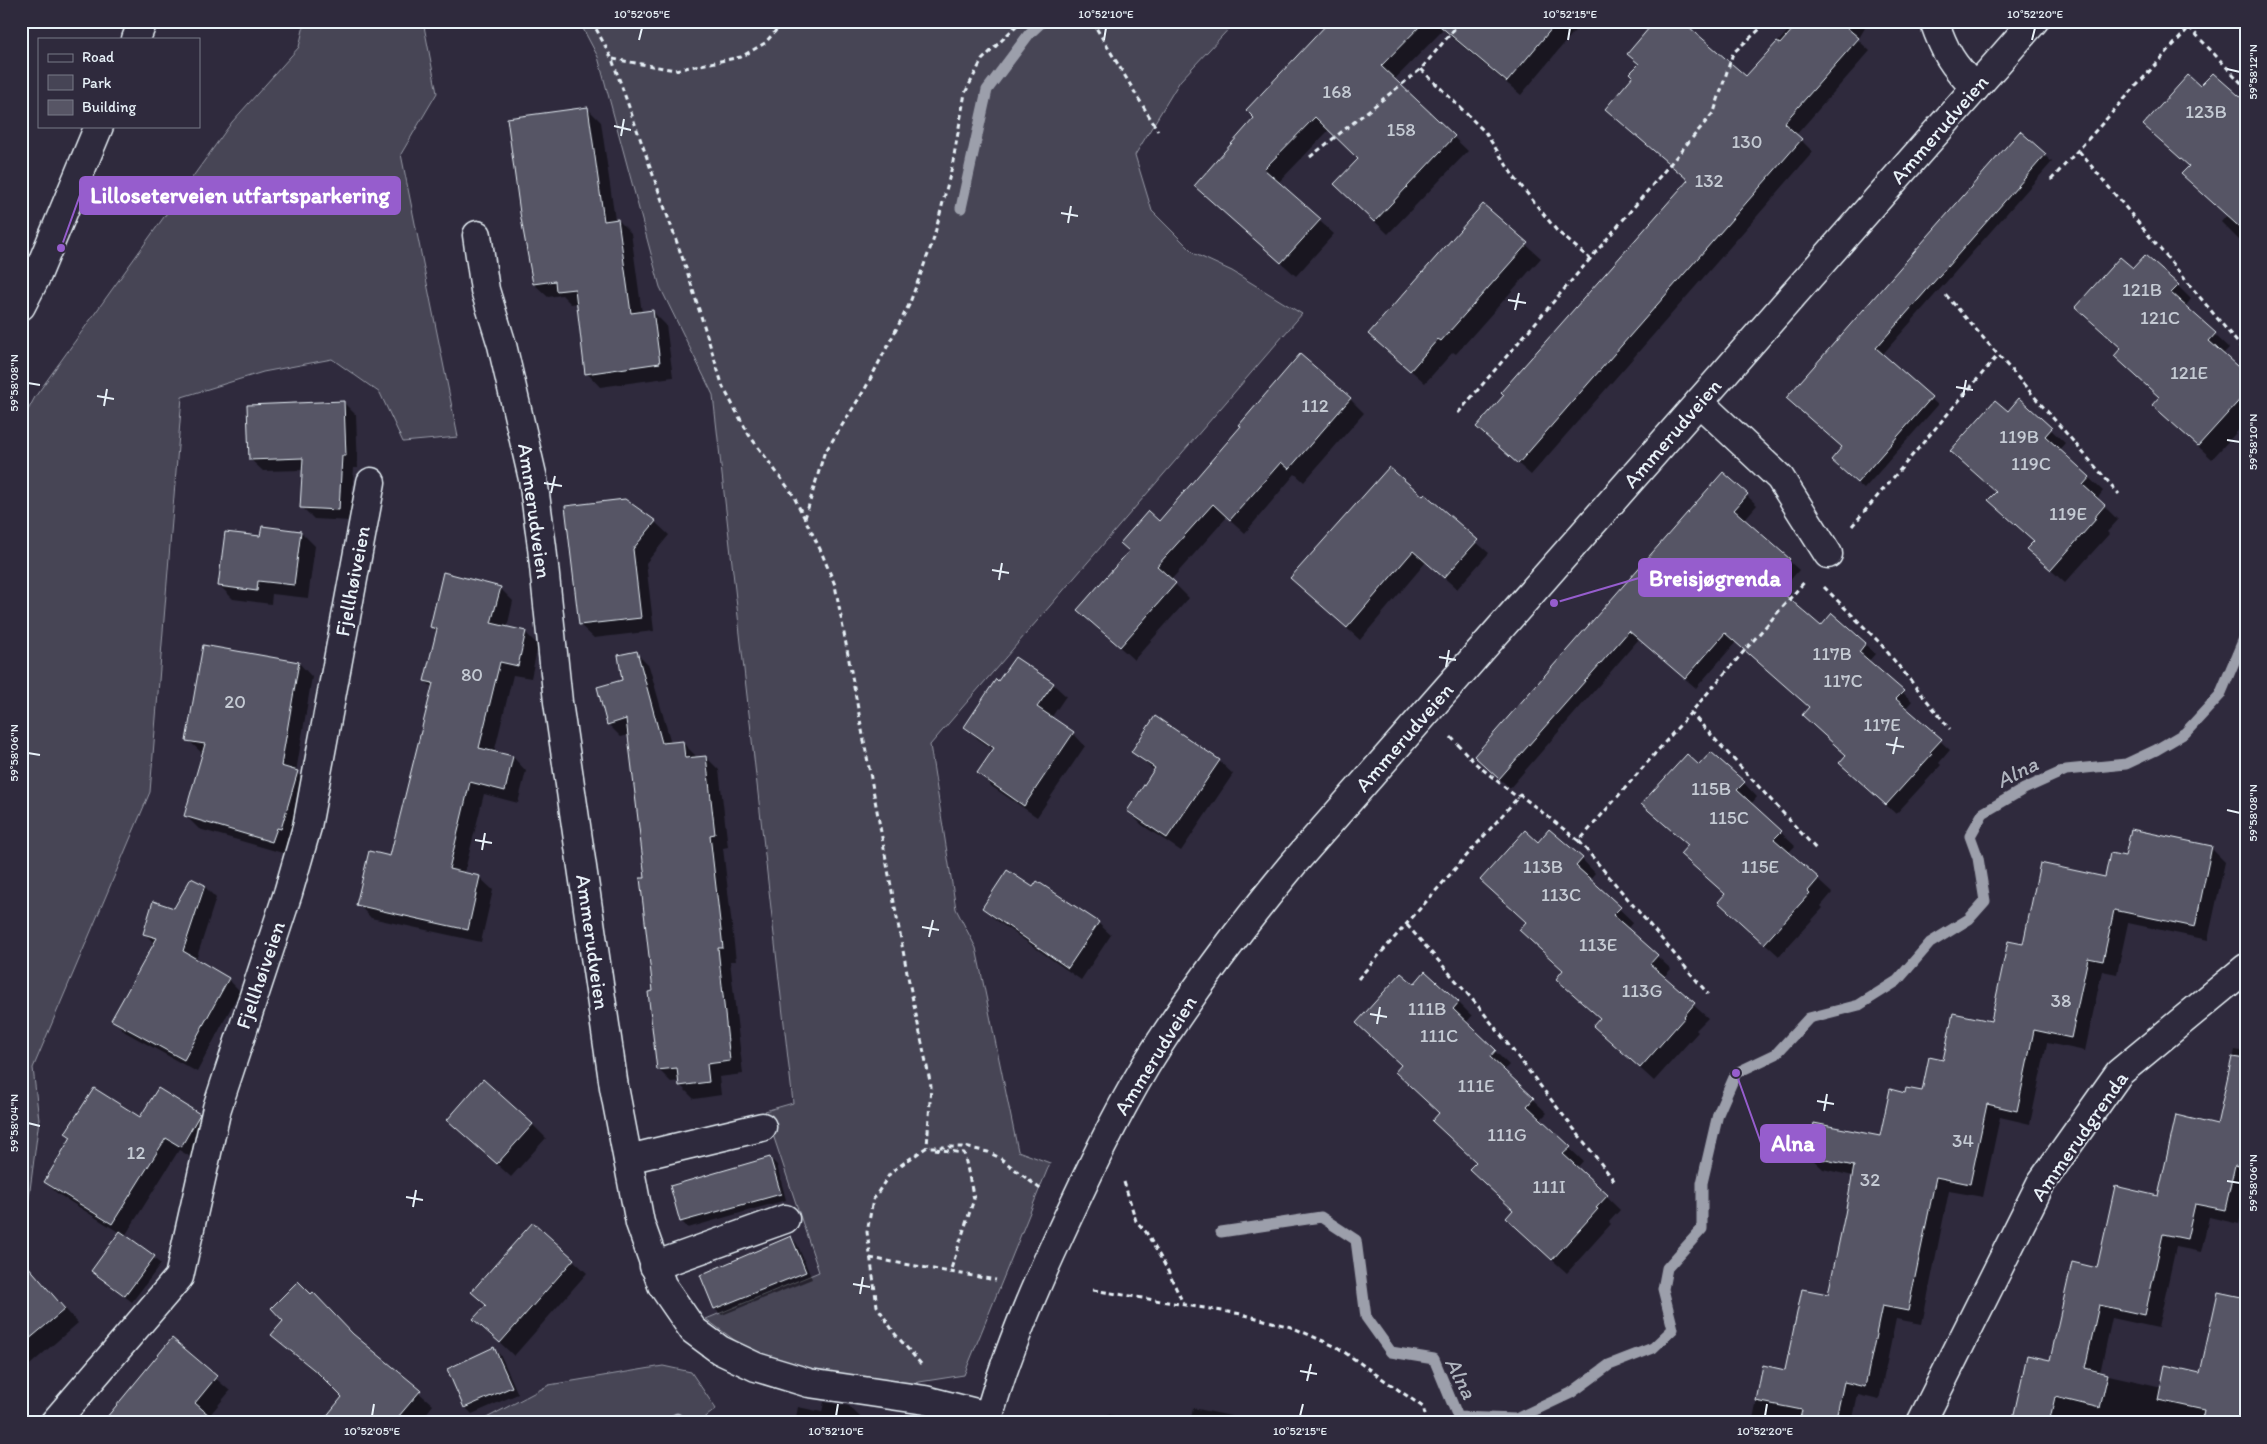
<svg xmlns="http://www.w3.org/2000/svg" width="2267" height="1444" font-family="Itim,sans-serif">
<rect width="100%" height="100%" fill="#2f2a3d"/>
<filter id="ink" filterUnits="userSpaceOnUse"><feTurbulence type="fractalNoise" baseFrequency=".02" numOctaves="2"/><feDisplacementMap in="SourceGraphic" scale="10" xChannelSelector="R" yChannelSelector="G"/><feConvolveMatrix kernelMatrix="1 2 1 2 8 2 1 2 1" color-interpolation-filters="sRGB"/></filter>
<g filter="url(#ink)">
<g fill="#464455" stroke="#979aa6">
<path d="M305,21h118l14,72 -36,61 57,283 -55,5 -23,-49 -48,-34 -69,13 -81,25 -32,395 -117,276 6,52 -14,109 -4,4v-810l14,-26 197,-275 67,-75z"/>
<path d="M579,21h657l-56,60 -45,74 17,56 43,43 37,17 70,43 -372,431 26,164 20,39 42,203 32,12 -86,212 -51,8h-39l-82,-16 -47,-19 -39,-29 113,-47 -54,-161 28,-8 -80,-708 -53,-108 -62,-230z"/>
<path d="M663,1366l28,6 25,37 -18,14h-221l72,-38z"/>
</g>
<g fill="#0007">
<path d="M1344,21h239l-62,74 -78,-65 -49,50 74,71 -80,83 -39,-37 10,-38 -30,-29 -51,53 56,51 -38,42 -100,-90z"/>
<path d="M1797,21h72l-11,19 12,11 -74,84 17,17 -282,323 -54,-48 212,-246 -83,-72 29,-33 4,-11 -10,-11 117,24z"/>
<path d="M2200,88l46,17v142l-25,-25 6,-7 -37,-48 -45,-42z"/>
<path d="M587,108l14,14 14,98h3l13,13 11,80 10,-2 14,14 7,52 -73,10 -13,-14 -9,-70 -7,1 -9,-9 -14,2 -14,-13z"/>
<path d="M2020,133l32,29 -170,193 56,50 -74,84 -25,-22 5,-20 -50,-43z"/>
<path d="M1483,206l58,52 -85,96 -3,-2 -28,31 -55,-49z"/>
<path d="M2133,269l45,17 13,13 -6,8 44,41 -7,7 24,21v46l-34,37 -59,-54 7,-8 -38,-48 -46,-42z"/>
<path d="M1350,399l14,14 -60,69 -9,-8 -50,59 -18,-16 -56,63 18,18 -55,62 -55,-50 81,-87z"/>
<path d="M2019,400l46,43 -6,7 44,41 -6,8 21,21 -11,12 2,2 -44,49 -37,-34 7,-8 -38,-48 -32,-28z"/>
<path d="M344,403l12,12 2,53h-4l-4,53 -36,-2 -12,-12 2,-37 -41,1 -13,-12z"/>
<path d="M1389,468l100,85 -32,36 -31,-27 -66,78 -56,-50z"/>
<path d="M1723,474l34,31 -13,15 55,50 -19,22 41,36 11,-13 33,29 10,10 -7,8 44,39 -7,8 45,41 -11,13 2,2 -45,49 -45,-41 -3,-17 -38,-49 -74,-65 -40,46 -57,-49 -129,149 -25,-22z"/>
<path d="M566,507l89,15 14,13 -23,28 8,68 -60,7 -14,-13z"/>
<path d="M301,532l14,14 -7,52 -36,-4 -1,10 -38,-5 -14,-14 42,-47z"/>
<path d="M500,588l13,13 -6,27 18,4 13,13 -7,33 -18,-3 -19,78 19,4 13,14 -8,32 -34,-9 -20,80 15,3 14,13 -12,52 -110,-24 -13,-14 33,-47 42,-169 -8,-7 12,-49 -6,-6z"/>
<path d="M636,653l13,13 22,77 11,-1 13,13 1,3 10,-1 13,13 9,77 -5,1 13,113h-6l13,113 -24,3 2,18 -27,4 -14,-14v-4l-9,1 -13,-13 -3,-77 -9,-113 -17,-144 -8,2 -13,-13 15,-43z"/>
<path d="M299,663l13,14 -16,95 14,14 -24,68 -87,-25 -14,-14 18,-61 -15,-14z"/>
<path d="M1053,684l13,12 -15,22 22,15 12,13 -48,71 -46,-31 -12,-13 15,-23 -16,-11 -12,-13z"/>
<path d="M1133,752l86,9 14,13 -52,77 -39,-26 -14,-14 27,-40z"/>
<path d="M1699,767l45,16 13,14 -6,7 44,42 -7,7 44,40 -11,13 2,2 -44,48 -60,-54 7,-7 -37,-49 -46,-42z"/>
<path d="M1538,843l44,16 13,14 -6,7 44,42 -6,7 44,40 -8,9 45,40 -12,12 2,2 -44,49 -45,-41 -8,-21 -44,-40 8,-8 -38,-48z"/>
<path d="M2211,848l14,14 -17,78 -80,-17 -11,51 -15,-3 -17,80 -38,-8 -17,81 -30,-7 -17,80 -34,-6 -27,133 -26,-5 -17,81 -21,-5 -6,28h-100l12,-56 22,5 43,-76 24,-120 -30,-7 -14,-13 72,-19 25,-43 17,-2 21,-30 48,-39 32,-78 82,-67 20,-20z"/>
<path d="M1038,883l60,40 13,12 -30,45 -85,-60 -13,-12 51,-20z"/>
<path d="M204,886l12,12 -20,62 32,19 12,12 -43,81 -72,-40 -12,-13 42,-75 -11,-11z"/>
<path d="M1414,986l44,16 14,14 -6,7 43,42 -6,6 44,42 -7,7 43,41 -6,7 43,42 -11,12 2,2 -44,49 -46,-41 -7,-21 -44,-42 7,-7 -74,-97z"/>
<path d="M2235,1050l11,2v140l-7,32 -30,-7 -8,35 -25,-5 -18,81 -46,-10 -12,55 62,14 39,-12 45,-75v123h-232l37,-61 47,-93 120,-143z"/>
<path d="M199,1115l12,13 -17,31 -15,-9 -54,86 36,28 -29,38 -40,-31 28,-38 -62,-39 -13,-12 27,-44 -5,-5 74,-14z"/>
<path d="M532,1124l14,14 -35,39 -48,-44z"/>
<path d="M770,1158l7,7 9,35 -98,28 -6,-6 -10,-36z"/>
<path d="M791,1237l6,7 15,35 -90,36 -7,-6 -14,-34z"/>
<path d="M573,1260l14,13 -73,83 -39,-37 11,-13 -13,-14z"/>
<path d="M29,1269l49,54 -54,47 -3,-2v-92z"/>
<path d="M273,1335l81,1 79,69 -14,18h-97l22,-26z"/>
<path d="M172,1340l58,51 -21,25 -83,7z"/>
<path d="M494,1349l7,7 17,38 -46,20 -7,-7z"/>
<path d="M824,1402l25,4 12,12 -1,5h-65l3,-16 24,5z"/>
<path d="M1193,1408l71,15h-74z"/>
<path d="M1107,1414l41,9h-43z"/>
</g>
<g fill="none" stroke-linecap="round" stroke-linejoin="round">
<g stroke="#9c9fab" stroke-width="11">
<path d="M961,208l26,-118 42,-56 14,-13"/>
<path d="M1221,1232l100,-15 35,23 10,77 25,35 43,7 24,58 58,2 55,-26 38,-28 44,-17 20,-19 -10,-40 4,-21 35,-39v-46l16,-69 18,-41 40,-19 33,-36 50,-13 38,-24 33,-38 39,-24 16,-18 -7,-43 -8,-22 13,-23 41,-24 42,-19 60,-6 30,-14 29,-17 35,-38 26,-61"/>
<path d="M668,1423l9,-5"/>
</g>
</g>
<g fill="#575565" stroke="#e8f1f8">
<path d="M1330,21h95l-44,45 74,70 -81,86 -40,-38 24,-25 -43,-42 -51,52 57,50 -40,44 -87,-77 60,-68 -8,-8z"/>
<path d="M1434,21h124l-51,61z"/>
<path d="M1655,21h27l64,55 31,-34 3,2 20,-23h39l20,17 -75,85 18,16 -284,325 -42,-37 28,-32 -3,-3 187,-212 -83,-71 28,-33 -3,-3 9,-9 -12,-10z"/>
<path d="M2213,73l33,29v131l-65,-59 8,-8 -46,-41 45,-50 12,11z"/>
<path d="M588,107l16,114 14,-2 13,94 22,-3 7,53 -75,11 -10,-85 -19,2 -1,-10 -22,3 -13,-71 -13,-95z"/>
<path d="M2020,131l26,23 -170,194 56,49 -75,86 -26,-23 11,-13 -56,-49z"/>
<path d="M1483,204l45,39 -87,98 -3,-2 -28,32 -42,-37z"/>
<path d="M2145,255l34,30 -8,8 45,40 -7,8 37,33v19l-48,53 -46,-41 7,-8 -45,-41 7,-8 -46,-41 45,-50 13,11z"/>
<path d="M1300,354l51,44 -62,71 -8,-7 -51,58 -17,-16 -56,62 19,17 -56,64 -43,-37 52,-59 -9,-8 28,-32 11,10 82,-95 -2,-1z"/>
<path d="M2019,398l33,30 -7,8 45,41 -7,8 22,20 -11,13 2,1 -45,51 -25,-21 8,-8 -46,-41 8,-8 -46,-41 45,-51 13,11z"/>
<path d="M344,401l2,55h-4l-3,54 -39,-2 3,-50 -54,2 -2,-55z"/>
<path d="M1389,467l34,29 2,-2 53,46 -34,38 -31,-27 -66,77 -57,-50z"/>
<path d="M1723,472l25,22 -14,16 56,49 -20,23 51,44 11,-13 34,30 -7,9 45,39 -8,8 46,40 -12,13 2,2 -46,51 -47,-42 7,-8 -44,-40 7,-8 -84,-74 -40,46 -56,-48 -130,148 -25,-23z"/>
<path d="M625,499l31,22 -23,28 8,69 -62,7 -14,-119z"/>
<path d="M262,526l39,5 -7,54 -36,-4 -1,10 -39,-5 7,-54 35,4z"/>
<path d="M443,572l58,15 -10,36 35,8 -8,35 -18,-4 -21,86 34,8 -8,35 -35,-9 -21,87 31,7 -12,54 -112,-25 13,-54 21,5 43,-173 -9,-2 13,-52 -7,-2z"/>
<path d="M203,645l96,17 -18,104 17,5 -17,58 -4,-1 -5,14 -88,-26 21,-72 -19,-3z"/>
<path d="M637,651l25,92 21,-2 2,17 21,-2 9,78 -5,1 13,113h-5l12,113 -23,3 2,18 -30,4 -2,-18 -20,2 -9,-78 5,-1 -13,-113h5l-19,-159 -19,6 -10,-38 25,-7 -4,-25z"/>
<path d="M1015,657l39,26 -17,24 37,25 -50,74 -47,-33 17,-25 -30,-21 32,-48 2,2z"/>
<path d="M1155,716l65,44 -53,78 -40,-27 28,-43 -24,-16z"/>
<path d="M1711,752l34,30 -8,8 45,41 -8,8 45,39 -11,13 2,2 -46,51 -46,-42 7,-8 -45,-40 8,-9 -47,-41 46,-50 12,11z"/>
<path d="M1549,829l34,29 -7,8 45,41 -8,8 45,40 -8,9 45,39 -11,13 1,1 -45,51 -47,-42 7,-8 -44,-39 7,-9 -44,-40 7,-8 -46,-42 45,-50 13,12z"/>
<path d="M2131,829l81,17 -17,81 -81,-17 -11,51 -15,-3 -17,80 -37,-8 -17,81 -30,-7 -17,80 -34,-7 -28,134 -26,-5 -17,81 -21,-5 -9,41h-36l3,-13 -46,-9 7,-36 22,5 17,-81 26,5 17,-80 9,-48 -47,-10 7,-33 66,13 10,-47 15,4 1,-5 16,3 7,-34 14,3 10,-47 38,8 17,-80 15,3 17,-81 65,14 5,-24 15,3z"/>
<path d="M1007,870l26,17 4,-6 62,41 -31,46 -86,-60z"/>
<path d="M191,878l14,7 -22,66 46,27 -45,82 -73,-40 46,-82 -14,-4 10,-33 21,7z"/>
<path d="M1425,971l34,31 -6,7 43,41 -6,7 44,41 -7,8 44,41 -8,7 45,41 -12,13 2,1 -46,51 -46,-42 7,-8 -44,-41 7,-7 -44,-41 7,-8 -44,-41 6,-7 -45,-42 45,-50 13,11z"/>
<path d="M2232,1057l14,2v109l-11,-3 -10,45 -30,-6 -8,35 -24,-5 -18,81 -46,-10 -14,63 23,6 -8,34 -45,-11 -6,26h-37l15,-68 23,5 22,-98 25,6 18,-82 43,10 18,-81 41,10z"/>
<path d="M483,1079l50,45 -36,40 -50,-44z"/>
<path d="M94,1088l46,29 18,-29 42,26 -19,33 -15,-9 -54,86 -68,-42 27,-45 -6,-4z"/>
<path d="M770,1157l11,37 -101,28 -10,-36z"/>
<path d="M533,1222l41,37 -74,84 -27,-24 13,-14 -15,-13z"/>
<path d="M120,1231l35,25 -30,40 -34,-25z"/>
<path d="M791,1236l15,36 -92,37 -14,-34z"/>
<path d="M21,1258l44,51 -44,37z"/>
<path d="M298,1281l13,13 2,-2 40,42 68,56 -28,33h-72l21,-26 -24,-24 -47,-38 12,-14 -12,-13z"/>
<path d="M2218,1292l28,6v87l-8,38h-37l3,-13 -46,-10 7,-35 35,8z"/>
<path d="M172,1338l45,38 -22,27 23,20h-116z"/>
<path d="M494,1347l18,40 -48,21 -17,-39z"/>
</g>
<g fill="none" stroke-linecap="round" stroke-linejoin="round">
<g stroke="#e8f1f8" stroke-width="31">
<g id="minor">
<path d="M1934,21c11,32 18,43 41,67"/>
<path d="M136,39l7,-18"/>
<path d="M477,235l8,55 17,55 31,134 9,68 16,155 56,385 26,136 22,62 31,45 27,20 36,17 53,16 116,17 63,16"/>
<path d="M21,306l16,-31 62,-149"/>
<path d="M1699,402l81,76 48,76"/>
<path d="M628,1159l134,-32"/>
<path d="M654,1266l131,-47"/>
<path d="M54,1423l125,-146 38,-169 71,-215 19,-66 64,-345"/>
<path d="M987,1423c17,-64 44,-127 72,-187 27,-58 54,-116 87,-171 44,-71 94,-137 147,-201l741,-843"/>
<path d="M1921,1423l120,-240 78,-110 127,-105"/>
</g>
</g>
<g stroke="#e8f1f8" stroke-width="3" stroke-dasharray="5 4" stroke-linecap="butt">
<path d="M592,21l20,38 75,212 36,116 26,48 43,58 28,56 15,36 72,387 24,114 -4,61"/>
<path d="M1092,21l66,110"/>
<path d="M2189,27l57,61"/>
<path d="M613,59l62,11 66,-13 24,-14 19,-22"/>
<path d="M1421,69l64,63 29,45 43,54 33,28 124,-147 19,-59 36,-32"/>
<path d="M2079,151l167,202"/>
<path d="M1310,157l111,-88 40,-48"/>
<path d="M2051,180l144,-159"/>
<path d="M1946,295l173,199"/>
<path d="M1458,413l132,-154"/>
<path d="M805,518l19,-64 41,-65 44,-84 24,-64 19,-74 13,-74 17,-33 39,-39"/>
<path d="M1852,526l146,-171"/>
<path d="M1824,587l56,56 70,86"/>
<path d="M1690,712l127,138"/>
<path d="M1451,737l24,26 43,35"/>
<path d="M1579,841l129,153"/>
<path d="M1407,925l72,82 137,176"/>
<path d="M1358,979l162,-184 59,46 227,-261"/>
<path d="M935,1149l29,4 10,46 -24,73"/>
<path d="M1124,1182l12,39 10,11 20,35 17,36"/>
<path d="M870,1258l126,22"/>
<path d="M1093,1290l148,24 50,13 46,20 86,60 4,16"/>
<path d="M921,1364l-26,-30 -18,-28 -10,-74 6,-32 18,-28 36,-25h38l23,5 12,6 43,33"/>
</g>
<use href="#minor" stroke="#2f2a3d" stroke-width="28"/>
</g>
</g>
<path fill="none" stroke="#e8f1f8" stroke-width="2" d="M639,40l3,-12M1104,40l2,-12M1568,40l2,-12M2032,40l3,-12M2227,69l13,3M614,126l17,4M621,136l3,-17M1061,213l17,3M1068,223l3,-17M1508,300l18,3M1515,310l4,-17M28,383l12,2M1956,387l17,3M97,396l17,3M1963,397l3,-17M104,406l3,-17M2227,440l13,2M544,483l18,3M551,493l4,-17M992,570l17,3M999,580l3,-17M1439,657l17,3M1446,667l3,-17M1886,744l18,3M28,753l12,2M1893,754l4,-17M2227,810l13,3M475,840l17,3M482,850l3,-17M922,927l17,3M929,937l4,-17M1370,1014l17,3M1377,1024l3,-17M1817,1101l17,3M1824,1111l3,-17M28,1123l12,3M2227,1181l13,2M406,1197l17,3M413,1207l3,-17M853,1284l17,3M860,1294l3,-17M1300,1371l17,3M1307,1381l4,-17M372,1416l2,-12M836,1416l2,-12M1300,1416l3,-12M1765,1416l2,-12"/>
<g text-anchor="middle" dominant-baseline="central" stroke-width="4" stroke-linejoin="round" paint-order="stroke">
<g font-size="19" fill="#c4cad3">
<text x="1337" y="91">168</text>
<text x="2206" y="111">123B</text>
<text x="1401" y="129">158</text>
<text x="1747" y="141">130</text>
<text x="1709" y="180">132</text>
<text x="2142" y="289">121B</text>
<text x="2160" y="317">121C</text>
<text x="2189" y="372">121E</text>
<text x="1315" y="405">112</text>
<text x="2019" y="436">119B</text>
<text x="2031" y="463">119C</text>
<text x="2068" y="513">119E</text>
<text x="1832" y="653">117B</text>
<text x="472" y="674">80</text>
<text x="1843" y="680">117C</text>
<text x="235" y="701">20</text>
<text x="1882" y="724">117E</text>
<text x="1711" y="788">115B</text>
<text x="1729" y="817">115C</text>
<text x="1543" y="866">113B</text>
<text x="1760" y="866">115E</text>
<text x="1561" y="894">113C</text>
<text x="1598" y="944">113E</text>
<text x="1642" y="990">113G</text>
<text x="2061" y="1000">38</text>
<text x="1427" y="1008">111B</text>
<text x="1439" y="1035">111C</text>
<text x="1476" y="1085">111E</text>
<text x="1507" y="1134">111G</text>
<text x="1963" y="1140">34</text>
<text x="136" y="1152">12</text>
<text x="1870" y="1179">32</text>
<text x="1549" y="1186">111I</text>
</g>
<g font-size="21" fill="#e8f1f8" stroke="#2f2a3d">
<text transform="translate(1939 129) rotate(-49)">Ammerudveien</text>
<text transform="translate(1672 433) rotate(-49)">Ammerudveien</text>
<text transform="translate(535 511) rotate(82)">Ammerudveien</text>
<text transform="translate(352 581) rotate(-79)">Fjellhøiveien</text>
<text transform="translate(1404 737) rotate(-49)">Ammerudveien</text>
<text transform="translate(593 942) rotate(82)">Ammerudveien</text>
<text transform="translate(260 975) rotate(-71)">Fjellhøiveien</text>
<text transform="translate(1155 1055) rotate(-58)">Ammerudveien</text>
<text transform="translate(2079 1136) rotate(-55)">Ammerudgrenda</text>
</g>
<g font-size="22" font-style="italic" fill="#afb4be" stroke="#2f2a3d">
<text transform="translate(2017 772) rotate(-27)">Alna</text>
<text transform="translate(1461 1378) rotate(63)">Alna</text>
</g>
</g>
<path fill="none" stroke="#965dcd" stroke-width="2" d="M61 248L80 195M1554 603L1639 578M1736 1073L1761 1143"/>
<g fill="#965dcd" stroke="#2f2a3d" stroke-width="2">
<circle cx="61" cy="248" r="5"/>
<circle cx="1554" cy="603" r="5"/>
<circle cx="1736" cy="1073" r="5"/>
</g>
<g fill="#965dcd" stroke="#965dcd" stroke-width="2">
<rect x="80" y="177" width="320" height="37" rx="5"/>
<rect x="1639" y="559" width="152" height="37" rx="5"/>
<rect x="1761" y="1125" width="64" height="37" rx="5"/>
</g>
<g font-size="22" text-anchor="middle" font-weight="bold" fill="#fff">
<text x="240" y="203">Lilloseterveien utfartsparkering</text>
<text x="1715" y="586">Breisjøgrenda</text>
<text x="1793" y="1151">Alna</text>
</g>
<rect width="2267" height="1444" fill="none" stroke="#2f2a3d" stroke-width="55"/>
<rect x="38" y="38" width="162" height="90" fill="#2f2a3d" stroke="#797a88"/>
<rect x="48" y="54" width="25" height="8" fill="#2f2a3d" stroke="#797a88"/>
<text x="82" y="62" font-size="15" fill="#e8f1f8">Road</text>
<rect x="48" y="75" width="25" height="15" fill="#464455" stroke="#797a88"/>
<text x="82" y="88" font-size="15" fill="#e8f1f8">Park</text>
<rect x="48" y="100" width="25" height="15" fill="#575565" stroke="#797a88"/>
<text x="82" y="112" font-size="15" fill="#e8f1f8">Building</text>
<rect x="28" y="28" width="2212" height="1388" fill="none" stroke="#e8f1f8" stroke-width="2"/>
<g font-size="12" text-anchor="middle" fill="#e8f1f8">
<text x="642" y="18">10°52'05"E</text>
<text x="1106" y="18">10°52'10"E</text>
<text x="1570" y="18">10°52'15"E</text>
<text x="2035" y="18">10°52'20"E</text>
<text transform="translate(2253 72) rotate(-90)" y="4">59°58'12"N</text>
<text transform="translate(14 383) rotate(-90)" y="4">59°58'08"N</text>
<text transform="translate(2253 442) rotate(-90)" y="4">59°58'10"N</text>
<text transform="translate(14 753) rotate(-90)" y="4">59°58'06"N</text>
<text transform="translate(2253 813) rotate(-90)" y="4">59°58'08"N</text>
<text transform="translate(14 1123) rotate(-90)" y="4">59°58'04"N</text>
<text transform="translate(2253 1183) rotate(-90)" y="4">59°58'06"N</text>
<text x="372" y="1435">10°52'05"E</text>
<text x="836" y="1435">10°52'10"E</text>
<text x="1300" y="1435">10°52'15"E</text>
<text x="1765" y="1435">10°52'20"E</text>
</g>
</svg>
